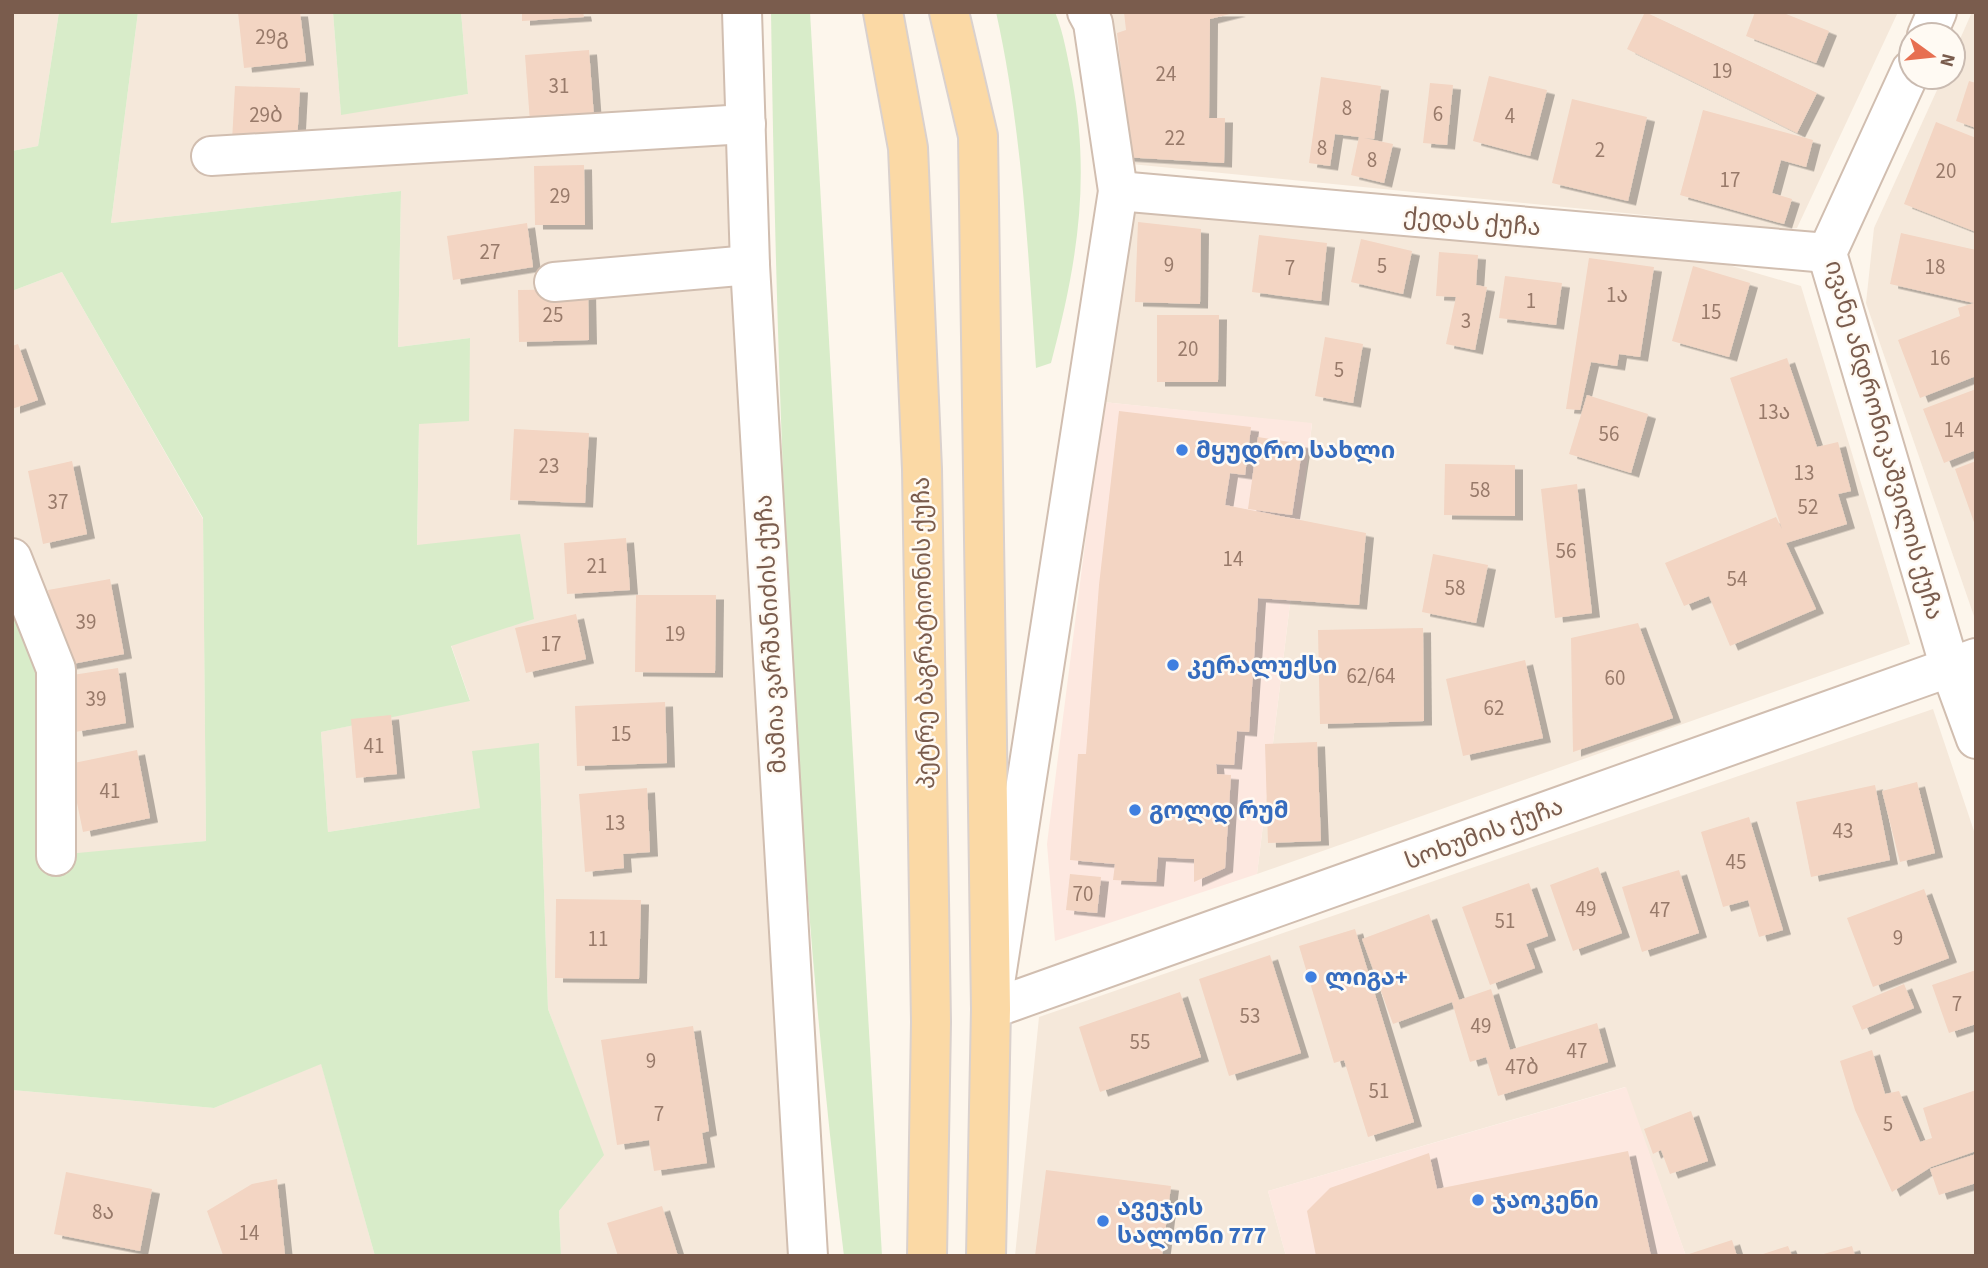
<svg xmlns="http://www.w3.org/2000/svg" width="1988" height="1268" font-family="'Source Sans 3','Noto Sans Georgian',sans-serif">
<defs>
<filter id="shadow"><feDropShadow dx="8" dy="4.5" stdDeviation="0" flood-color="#0004"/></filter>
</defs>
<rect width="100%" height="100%" fill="#fdf6ec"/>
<g fill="#f5e8da">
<path d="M12,12h47l-21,134 -26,5z"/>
<path d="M138,12h195l8,102 127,-20 -7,-82h281l66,1244h-247l-2,-45 44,-56 -55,-146 -9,-266 -59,65 -152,24 -7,-100 149,-32 -53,-154 2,-123 51,-85 -72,9 3,-156 -290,32z"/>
<path d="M1098,12h800l-101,216 -12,1 -664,-66z"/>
<path d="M1972,12h4v610l-110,-319 8,-75 69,-151h10v-22z"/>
<path d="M1125,211l345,23 245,27 86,25 109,358 -653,230 55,-450 -209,-22z"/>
<path d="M62,272l141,247 3,322 -150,15 -44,-298v-267z"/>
<path d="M1933,709l43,128v419h-290l-61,-169 -357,104 18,65h-271l24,-239z"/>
<path d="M321,1063l54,193h-363v-166l202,18z"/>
</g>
<g fill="#fde8e0">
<path d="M1103,402l209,21 -55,451 -202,67 -8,-97z"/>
<path d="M1626,1087l60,169h-400l-18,-65z"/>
</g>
<g fill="#d8ecc9">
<path d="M59,12h79l-27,211 290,-32 -3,156 72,-9 -1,83 -50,3 -2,121 103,-11 14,85 -83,27 19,55 -149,31 7,100 152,-24 -8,-57 67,-8 9,266 56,146 -45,56 2,45h-186l-54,-192 -107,44 -202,-18v-532l44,111v186l150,-14 -3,-323 -141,-246 -50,19v-140l26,-5z"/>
<path d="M333,12h128l7,82 -127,21z"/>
<path d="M771,12h39l72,1244h-38c-51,-412 -67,-829 -73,-1244z"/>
<path d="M996,12h59c9,22 12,44 17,67 19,102 5,185 -21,284l-15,5c-8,-119 -14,-239 -40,-356z"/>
</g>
<g fill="#f3d5c3" filter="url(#shadow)">
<path d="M238,12h62l6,49 -62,7z"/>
<path d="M522,12h61l1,5 -62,4z"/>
<path d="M1124,12h114l-28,7 -1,99h16l-1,45 -101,-6 3,-43 -9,-81 9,-3z"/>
<path d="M1645,12l172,81 -20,40 -170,-84z"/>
<path d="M1755,12h26l48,19 -13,32 -70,-27z"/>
<path d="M589,50l5,67 -64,5 -5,-67z"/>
<path d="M1489,76l58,14 -17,66 -57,-15z"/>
<path d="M1321,77l60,9 -7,53 -10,-1 29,6 -9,39 -33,-8 8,-38 -24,-3 -5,32 -21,-3z"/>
<path d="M1969,81l7,2v45l-20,-7z"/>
<path d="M1430,83l23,2 -6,60 -24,-2z"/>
<path d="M235,86l65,2 -3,56 -65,-3z"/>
<path d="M1572,99l75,18 -19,84 -76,-18z"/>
<path d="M1703,110l110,30 -7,27 -25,-7 -9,33 20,6 -8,25 -104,-29z"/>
<path d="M1936,122l40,16v94l-72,-28z"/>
<path d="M584,165l1,60h-50l-1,-59z"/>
<path d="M1138,222l63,7 -1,75 -65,-2z"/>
<path d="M527,223l6,44 -80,13 -6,-44z"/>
<path d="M1901,233l75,17v126l-56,22 -22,-58 62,-24 -2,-8 16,-5 -84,-19z"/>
<path d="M1259,235l68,8 -6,58 -69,-9z"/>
<path d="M1361,239l51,12 -9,43 -52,-12z"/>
<path d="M1439,252l39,3 -2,30 11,2 -12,63 -29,-6 10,-47 -20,-1z"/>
<path d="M1589,258l65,9 -10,65 -4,25 -21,-3 -2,12 -26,-4 -11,48 -14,-1z"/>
<path d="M1693,266l57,17 -21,74 -57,-16z"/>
<path d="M1505,276l57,7 -6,42 -57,-7z"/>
<path d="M588,289l1,51 -70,2 -1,-52z"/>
<path d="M1157,315h62l-1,67h-61z"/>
<path d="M1325,337l38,7 -10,59 -38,-7z"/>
<path d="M18,344l20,56 -26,9v-63z"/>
<path d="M1787,358l30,89 21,-5 13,49 -13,3 9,30 -61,19 30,66 -86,37 -21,-50 -25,10 -19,-43 111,-46 6,12 -52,-151z"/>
<path d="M1976,389v61l-32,13 -21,-54z"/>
<path d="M1587,395l61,19 -17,59 -62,-19z"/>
<path d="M1119,411l132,16 -6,48 -15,-2 -5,32 141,28 -7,72 -101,-7 -9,134 -12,-1 -3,34 -18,-1 1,10 14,1 -6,93 -31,14v-23l-36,-2 -2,25 -43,-2 2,-16 -45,-4 8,-106h8l13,-169z"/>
<path d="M514,429l75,4 -4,70 -75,-3z"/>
<path d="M1258,437l45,7 -11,71 -44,-6z"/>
<path d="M72,461l15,73 -44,10 -15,-73z"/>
<path d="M1976,461v64h-1l-20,-56z"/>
<path d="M1445,464l70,1v51l-71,-1z"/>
<path d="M1577,484l15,129 -37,5 -14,-129z"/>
<path d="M626,538l4,52 -63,4 -3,-51z"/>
<path d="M1433,554l55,11 -12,58 -54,-11z"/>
<path d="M110,579l14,75 -62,12 -14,-76z"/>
<path d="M636,595h80l-1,78 -80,-1z"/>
<path d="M576,614l10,45 -60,14 -11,-45z"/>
<path d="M1638,623l35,95 -100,34 -2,-114z"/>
<path d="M1423,628l1,93 -104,3 -2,-94z"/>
<path d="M1525,660l18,78 -80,18 -17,-77z"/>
<path d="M118,668l8,55 -51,9 -9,-56z"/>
<path d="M665,702l2,61 -90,3 -2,-60z"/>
<path d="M391,715l6,59 -41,4 -5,-59z"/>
<path d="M1317,742l4,99 -53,2 -3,-99z"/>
<path d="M137,750l13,68 -67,14 -14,-68z"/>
<path d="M1917,782l18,71 -35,9 -18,-71z"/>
<path d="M1875,785l15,75 -79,17 -15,-75z"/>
<path d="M647,788l3,64 -27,2 1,14 -39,4 -6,-78z"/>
<path d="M1749,817l34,113 -24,7 -11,-37 -25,7 -22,-75z"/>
<path d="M1598,867l24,66 -49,18 -23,-66z"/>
<path d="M1679,870l20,63 -57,19 -20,-65z"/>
<path d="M1070,874l31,3 -4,36 -31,-3z"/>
<path d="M1529,883l19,53 -22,8 9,24 -45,17 -28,-78z"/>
<path d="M1924,889l25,69 -76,29 -26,-69z"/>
<path d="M556,899l85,1 -2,79 -84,-1z"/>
<path d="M1429,914l30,86 32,-11 19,61 87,-27 11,39 -110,34 -12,-39 -16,5 -18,-60 -59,22 -31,-85z"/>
<path d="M1355,929l59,193 -46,15 -24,-77 -10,3 -35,-117z"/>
<path d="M1270,955l31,98 -72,23 -30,-97z"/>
<path d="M1976,970v54l-27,9 -17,-48z"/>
<path d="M1904,984l10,24 -52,22 -10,-24z"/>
<path d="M1180,992l21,65 -101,35 -21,-65z"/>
<path d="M693,1026l16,105 -7,2 5,30 -53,8 -5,-31 -32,5 -16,-105z"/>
<path d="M1872,1050l13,44 14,-3 21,51 12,-4 -9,-30 53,-18v61l-45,16 -39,25 -37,-82 -15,-49z"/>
<path d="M1691,1111l17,50 -38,13 -9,-24 -8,4 -9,-25z"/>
<path d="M1628,1151l23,105h-335l-9,-45 23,-23 99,-35 8,36z"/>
<path d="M1976,1154v29l-37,12 -9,-26z"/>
<path d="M1046,1170l125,16 -9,70h-127z"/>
<path d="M66,1172l86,17 -12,62 -86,-17z"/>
<path d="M277,1179l8,76h-62l-16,-44 45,-27z"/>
<path d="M662,1206l16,50h-60l-11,-33z"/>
<path d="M1732,1240l5,16h-47l-1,-2z"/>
<path d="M1788,1246l4,10h-32v-1z"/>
<path d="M1852,1246l3,10h-35v-1z"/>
</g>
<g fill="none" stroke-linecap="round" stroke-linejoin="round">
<g stroke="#d1beb0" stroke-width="42">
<g id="minor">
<path d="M742,12l8,253 58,991"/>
<path d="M1087,12l6,11 25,168 -127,818 985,-351"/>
<path d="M1927,35l10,-23"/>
<path d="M1911,70l-84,183 123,415 26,71"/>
<path d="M211,156l535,-32"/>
<path d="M1118,191l709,62"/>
<path d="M554,282l196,-17"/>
<path d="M12,558l44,111v187"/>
</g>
</g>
<g stroke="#dad1cd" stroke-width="42">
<g id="major">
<path d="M883,12l25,136 14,321 9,553 -4,234"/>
<path d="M949,12l29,124 13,873 -5,247"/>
</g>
</g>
<use href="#minor" stroke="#fff" stroke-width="38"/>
<use href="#major" stroke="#fbd9a5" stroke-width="38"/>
</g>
<g fill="#3f7fe0" stroke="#fffaf3" stroke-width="2.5">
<circle cx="1182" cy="450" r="7"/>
<circle cx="1173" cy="665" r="7"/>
<circle cx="1135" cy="810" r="7"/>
<circle cx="1311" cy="977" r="7"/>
<circle cx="1478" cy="1200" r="7"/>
<circle cx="1103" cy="1221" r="7"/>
</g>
<g text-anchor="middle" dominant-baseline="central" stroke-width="5" stroke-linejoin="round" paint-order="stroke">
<g font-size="21" fill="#987a6a">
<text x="272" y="37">29გ</text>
<text x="1722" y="71">19</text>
<text x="1166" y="74">24</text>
<text x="559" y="86">31</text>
<text x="1347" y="108">8</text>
<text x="1438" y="114">6</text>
<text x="266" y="115">29ბ</text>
<text x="1510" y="116">4</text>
<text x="1175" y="138">22</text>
<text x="1322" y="148">8</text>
<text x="1600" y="150">2</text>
<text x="1372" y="160">8</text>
<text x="1946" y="171">20</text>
<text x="1730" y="180">17</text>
<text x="560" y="196">29</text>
<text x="490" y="252">27</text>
<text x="1169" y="265">9</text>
<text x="1382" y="266">5</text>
<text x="1935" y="267">18</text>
<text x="1290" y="268">7</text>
<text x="1617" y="295">1ა</text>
<text x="1531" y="301">1</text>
<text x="1711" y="312">15</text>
<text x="553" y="315">25</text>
<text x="1466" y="321">3</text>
<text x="1188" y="349">20</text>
<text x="1940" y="358">16</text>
<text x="1339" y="370">5</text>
<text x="1774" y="412">13ა</text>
<text x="1954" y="430">14</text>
<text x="1609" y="434">56</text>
<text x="549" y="466">23</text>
<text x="1804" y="473">13</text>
<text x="1480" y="490">58</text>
<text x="58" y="502">37</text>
<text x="1808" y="507">52</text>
<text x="1566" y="551">56</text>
<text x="1233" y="559">14</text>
<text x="597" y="566">21</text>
<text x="1737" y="579">54</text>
<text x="1455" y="588">58</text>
<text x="86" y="622">39</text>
<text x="675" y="634">19</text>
<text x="551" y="644">17</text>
<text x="1371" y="676">62/64</text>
<text x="1615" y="678">60</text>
<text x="96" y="699">39</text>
<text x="1494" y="708">62</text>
<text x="621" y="734">15</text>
<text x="374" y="746">41</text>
<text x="110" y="791">41</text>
<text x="615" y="823">13</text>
<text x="1843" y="831">43</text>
<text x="1736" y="862">45</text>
<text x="1083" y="894">70</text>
<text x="1586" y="909">49</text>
<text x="1660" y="910">47</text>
<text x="1505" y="921">51</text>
<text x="1898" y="938">9</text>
<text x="598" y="939">11</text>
<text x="1957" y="1004">7</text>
<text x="1250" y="1016">53</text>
<text x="1481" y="1026">49</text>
<text x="1140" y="1042">55</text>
<text x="1577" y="1051">47</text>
<text x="651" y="1061">9</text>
<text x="1522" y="1067">47ბ</text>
<text x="1379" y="1091">51</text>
<text x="659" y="1114">7</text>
<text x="1888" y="1124">5</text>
<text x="103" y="1212">8ა</text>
<text x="249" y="1233">14</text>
</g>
<g font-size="24" fill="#7a5c4d" stroke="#fffaf3">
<text transform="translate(1472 222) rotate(5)">ქედას ქუჩა</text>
<text transform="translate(1884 440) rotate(74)">ივანე ანდრონიკაშვილის ქუჩა</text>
<text transform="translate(924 633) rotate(-91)">პეტრე ბაგრატიონის ქუჩა</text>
<text transform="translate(771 634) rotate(-93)">მამია ვარშანიძის ქუჩა</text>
<text transform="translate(1484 834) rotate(-20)">სოხუმის ქუჩა</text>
</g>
<g font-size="24" font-weight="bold" fill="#366cbe" stroke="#fffaf3" text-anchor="start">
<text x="1196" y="450">მყუდრო სახლი</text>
<text x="1187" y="665">კერალუქსი</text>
<text x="1149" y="810">გოლდ რუმ</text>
<text x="1325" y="977">ლიგა+</text>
<text x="1492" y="1200">ჯაოკენი</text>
<text x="1117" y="1207">ავეჯის<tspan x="1117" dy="28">სალონი 777</tspan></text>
</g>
</g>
<rect width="1988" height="1268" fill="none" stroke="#7a5c4d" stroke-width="28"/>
<g transform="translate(1932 56) rotate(105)"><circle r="33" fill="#fffaf3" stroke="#cabbb1" stroke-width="2"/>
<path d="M0-5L12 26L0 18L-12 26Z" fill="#e76f51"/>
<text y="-10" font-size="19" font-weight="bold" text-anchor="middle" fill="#7a5c4d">N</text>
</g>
</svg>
